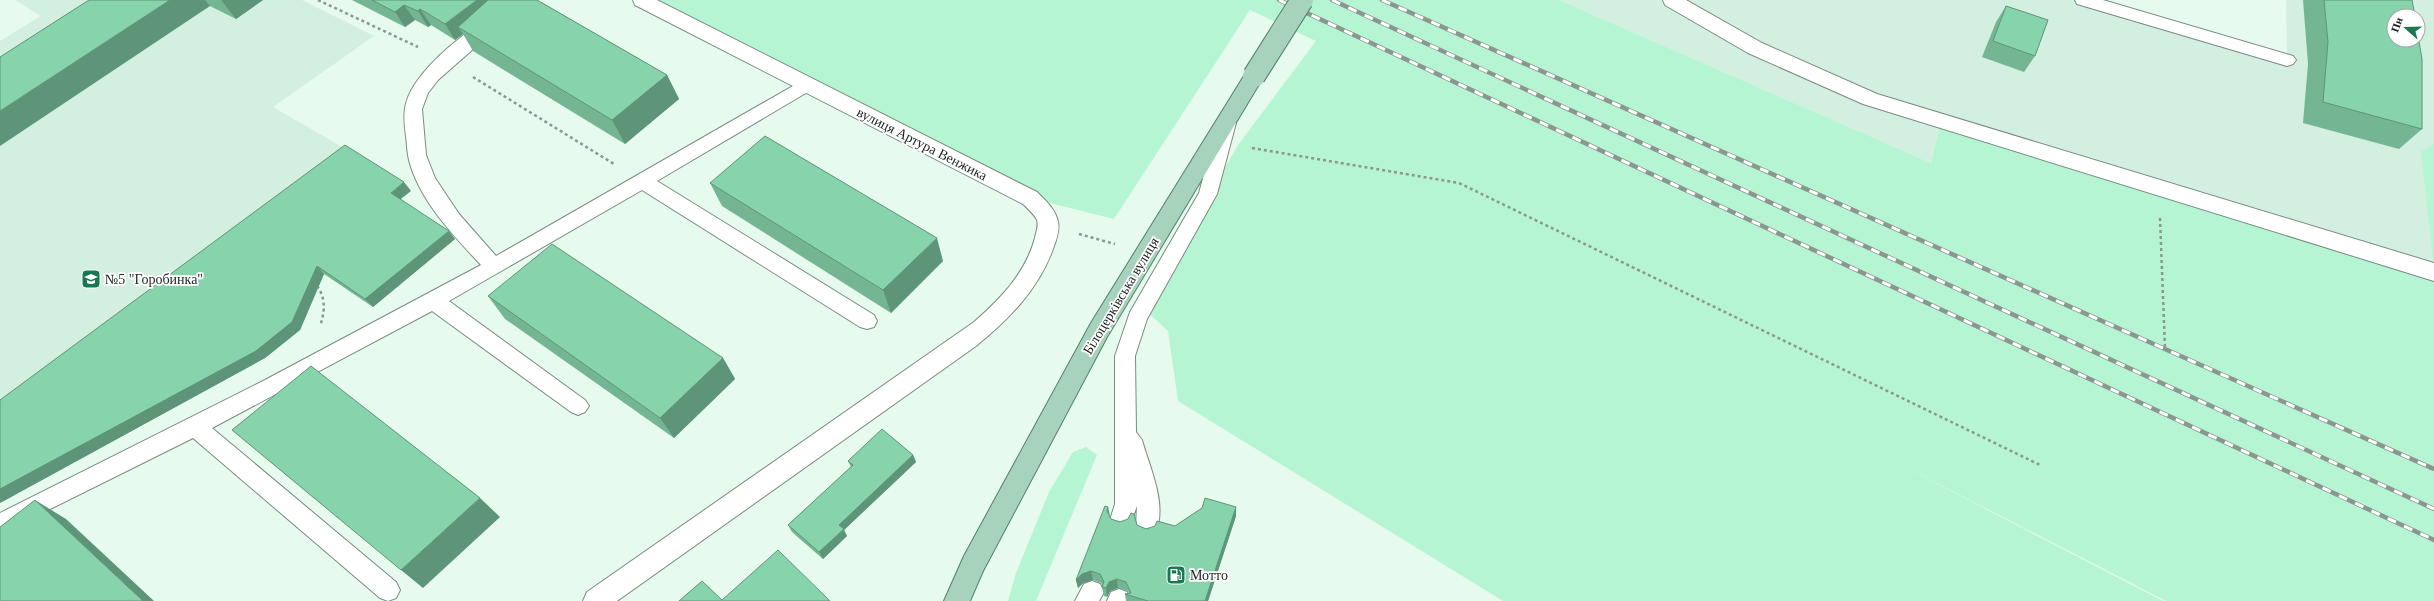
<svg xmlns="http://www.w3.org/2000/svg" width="2434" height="601" font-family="Georgia,serif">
<rect width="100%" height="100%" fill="#e6faee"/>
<g fill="#d3efdf" fill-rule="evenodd">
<path d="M15,0h287l72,36 -101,71 78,45 -351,253v-364l41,-25z"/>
<path d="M1559,0h524l204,60 -1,-60h148v272l-493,-149 -10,40zM2394,16h24v24h-24z"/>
</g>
<g fill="#b6f5d3">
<path d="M642,0h917l372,163 10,-41 493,150v329h-268l-282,-145 279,145h-660l-325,-200 -10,-70 -25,-23 95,-163 78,-104 -66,-31 -136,209 -84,-21z"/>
<path d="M2434,144v124l-13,-116z"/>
<path d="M1086,447l11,8 -61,146h-28l8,-28 33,-81 24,-40z"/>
</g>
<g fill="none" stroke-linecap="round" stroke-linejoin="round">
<g stroke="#798b81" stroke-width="2">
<g id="lane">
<path d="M510,0h19l-91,80 -10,13 -6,16 4,46 9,23 24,36 37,42 309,-177 6,1 3,5 -3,5 -154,91 217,134 3,6 -3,6 -7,2 -7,-2 -218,-137 -193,111 136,99 4,6 -4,6 -7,3 -7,-3 -139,-101 -220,117 184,154 4,8 -4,8 -8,3 -8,-3 -187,-160 -193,96v-21l265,-133 216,-115c-28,-30 -62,-65 -72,-105 -2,-8 -2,-16 -3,-24 -3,-20 -3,-34 9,-52 23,-34 63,-59 95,-84z"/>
<path d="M2075,0h28l190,56 3,4 -3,4 -6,2 -210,-62z"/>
<path d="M1227,116l6,2 3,5 -19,71 -70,125 -12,37 1,76 6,8c8,29 26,65 13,94l-8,3 -8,-3 -3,-7 1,-21 -8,21 -8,3 -8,-3 -3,-7 5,-16v-148l15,-44 69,-119 19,-70 3,-5z"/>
<path d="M1092,581l8,3 4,8 -5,9h-24l9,-17z"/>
<path d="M1119,589l8,3 4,9h-24l4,-9z"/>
</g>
</g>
<g stroke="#798b81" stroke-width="2">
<g id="street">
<path d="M633,0h24l380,192c9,9 19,18 21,30 2,8 -2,19 -5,27 -15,41 -44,70 -77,97l-359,255h-34l4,-9 387,-270c27,-24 51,-48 61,-84 1,-6 4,-12 2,-18 -3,-6 -10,-12 -14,-16l-388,-199z"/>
<path d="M1663,0h23l76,43 115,51 557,169v18l-571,-177 -115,-51 -83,-48z"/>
</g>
</g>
<g stroke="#508268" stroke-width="2">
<path id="primary" d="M1254,69l7,2 3,5 -157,261 -124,234 -13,30h-26l20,-45 127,-233 156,-252z"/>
</g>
<g stroke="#8a9890" stroke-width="2.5" stroke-dasharray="3 3" stroke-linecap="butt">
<path d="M318,0l100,47"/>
<path d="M473,77l141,87"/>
<path d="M1252,148l207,35 581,282"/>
<path d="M2160,218l5,131 269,121"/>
<path d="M1079,234l36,10"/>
<path d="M317,286c9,12 8,26 3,40"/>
</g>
<use href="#lane" fill="#fff" fill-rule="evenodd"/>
<use href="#street" fill="#fff" fill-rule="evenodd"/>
<use href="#primary" fill="#a7d3bc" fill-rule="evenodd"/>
<g stroke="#89978e" stroke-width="4.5">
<g id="rail">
<path d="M1279,0l1155,540"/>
<path d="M1332,0l1102,509"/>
<path d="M1382,0l1052,469"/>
</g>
</g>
<use href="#rail" stroke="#fff" stroke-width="3" stroke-dasharray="9" stroke-linecap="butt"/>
<g stroke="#508268" stroke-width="24" stroke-linecap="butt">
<path id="primary-bridge" d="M1254,76l48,-76"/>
</g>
<use href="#primary-bridge" stroke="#a7d3bc" stroke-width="22"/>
</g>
<g fill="#74b694">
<path d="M89,0h174l-27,19 -26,-13z"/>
<path d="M352,0h185l130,75 12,24 -54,45 -152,-93 -10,-17 -8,6 -24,-15 -3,2 -13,-7 -10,7z"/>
<path d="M2303,0h109l10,129 -23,20 -96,-26 5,-59z"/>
<path d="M2006,6l29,50 -11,16 -42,-15 14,-35z"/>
<path d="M710,183l233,78 -52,52 -169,-107z"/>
<path d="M411,191l-10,8 54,40 -82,68 -49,-33 -24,56 -35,28 -265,145z"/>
<path d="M488,296l235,62 12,21 -61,59 -169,-119z"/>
<path d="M913,455l3,7 -72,68 3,6 -24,23 -31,-27 -4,-7 63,-58 -3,-6z"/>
<path d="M1236,507v9l-28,85h-82l-1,-7 4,-1 -1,-2 -10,-3 -8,3 -3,6 -3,-1 -2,-9 1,-1 -2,-3 -8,-3 -10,3 -5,5 -2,-8 34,-64 1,3 9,3 17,3 9,4 29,-3z"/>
</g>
<g fill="#5e9478">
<path d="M170,0h35l5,6 -210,140v-35z"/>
<path d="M221,0h42l-27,19z"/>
<path d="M477,0h24l-43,27 5,7 -8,6 -10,-16z"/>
<path d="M404,5l11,15 -10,7 -10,-15z"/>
<path d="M420,9l11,16 -3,2 -10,-16z"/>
<path d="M667,75l12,24 -54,45 -13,-24z"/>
<path d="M404,182l7,9 -13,10 -7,-8z"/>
<path d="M449,231l6,8 -82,68 -8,-8z"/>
<path d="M937,238l6,23 -52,52 -8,-23z"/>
<path d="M317,266l7,8 -24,56 -35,28 -265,145v-14z"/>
<path d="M723,358l12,21 -61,59 -14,-20z"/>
<path d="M913,455l3,7 -72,68 3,6 -24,23 -4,-7 20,-27z"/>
<path d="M480,498l20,19 -77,71 -22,-18z"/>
<path d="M35,500l31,19 88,82h-11z"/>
<path d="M1108,507l2,9 -3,-5z"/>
<path d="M1236,507v9l-28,85h-3z"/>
<path d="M1091,571l2,9 -10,3 -5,5 -2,-8 6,-6z"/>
<path d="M1117,579l1,9 -8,3 -3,6 -1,-9 3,-6z"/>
</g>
<g fill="#87d4ac" stroke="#5e9478">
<path d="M89,0h81l-170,111v-54z"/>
<path d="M372,0h105l-32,24 -25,-15 -2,2 -14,-6 -9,7z"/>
<path d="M488,0h49l130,75 -55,45 -154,-93z"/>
<path d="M2324,0h88l3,16h-21v24h24v-4l4,23v70l-99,-27 5,-60z"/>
<path d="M2006,6l42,14 -13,36 -42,-15z"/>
<path d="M765,136l172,102 -54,52 -173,-107z"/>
<path d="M345,145l59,37 -13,11 58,38 -84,68 -48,-33 -25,56 -36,29 -256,138v-89z"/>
<path d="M552,244l171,114 -63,60 -172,-122z"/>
<path d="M311,366l169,132 -79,72 -169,-140z"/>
<path d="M882,429l31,26 -74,70 5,4 -25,23 -31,-27 65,-60 -5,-4z"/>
<path d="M1205,498l31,9 -31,94h-57l-23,-7 6,-1 -5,-11 -9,-3 -8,3 -3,6 -4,-1 2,-5 -4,-8 -9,-3 -9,3 -6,6 29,-74 3,1 -1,4 4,8 9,3 8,-3 3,-6 3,1 3,11 9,4 9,-3 2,-5 18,5 27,-18z"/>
<path d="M35,500l108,101h-143v-74z"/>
<path d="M778,550l52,51h-151l23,-20 20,19z"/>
</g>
<defs>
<g id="school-square" transform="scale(1)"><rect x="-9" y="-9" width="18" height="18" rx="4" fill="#167952" stroke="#fff"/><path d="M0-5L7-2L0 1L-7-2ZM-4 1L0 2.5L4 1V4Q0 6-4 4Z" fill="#fff"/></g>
<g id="fuel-square" transform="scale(1)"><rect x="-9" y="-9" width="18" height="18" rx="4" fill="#167952" stroke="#fff"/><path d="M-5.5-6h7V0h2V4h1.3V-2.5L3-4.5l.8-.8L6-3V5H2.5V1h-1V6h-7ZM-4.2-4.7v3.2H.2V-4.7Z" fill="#fff"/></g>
</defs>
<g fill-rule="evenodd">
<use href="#school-square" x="91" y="279"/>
<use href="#fuel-square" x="1176" y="575"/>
</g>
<g text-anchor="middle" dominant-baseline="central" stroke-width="3.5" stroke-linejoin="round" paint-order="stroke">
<g font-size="14" fill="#1b221e" stroke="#fff">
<text transform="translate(922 144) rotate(27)">вулиця Артура Венжика</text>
<text transform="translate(1121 296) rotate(-59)">Білоцерківська вулиця</text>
</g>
<g font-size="14" fill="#1b221e" stroke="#fff" text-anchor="start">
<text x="105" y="279">№5 "Горобинка"</text>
<text x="1190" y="575">Мотто</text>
</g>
</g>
<g transform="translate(2406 28) rotate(290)"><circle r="19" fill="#ffffff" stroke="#a4a7a5"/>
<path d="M0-3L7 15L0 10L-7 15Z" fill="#167952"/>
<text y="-6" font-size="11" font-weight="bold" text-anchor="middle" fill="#1b221e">Пн</text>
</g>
</svg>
